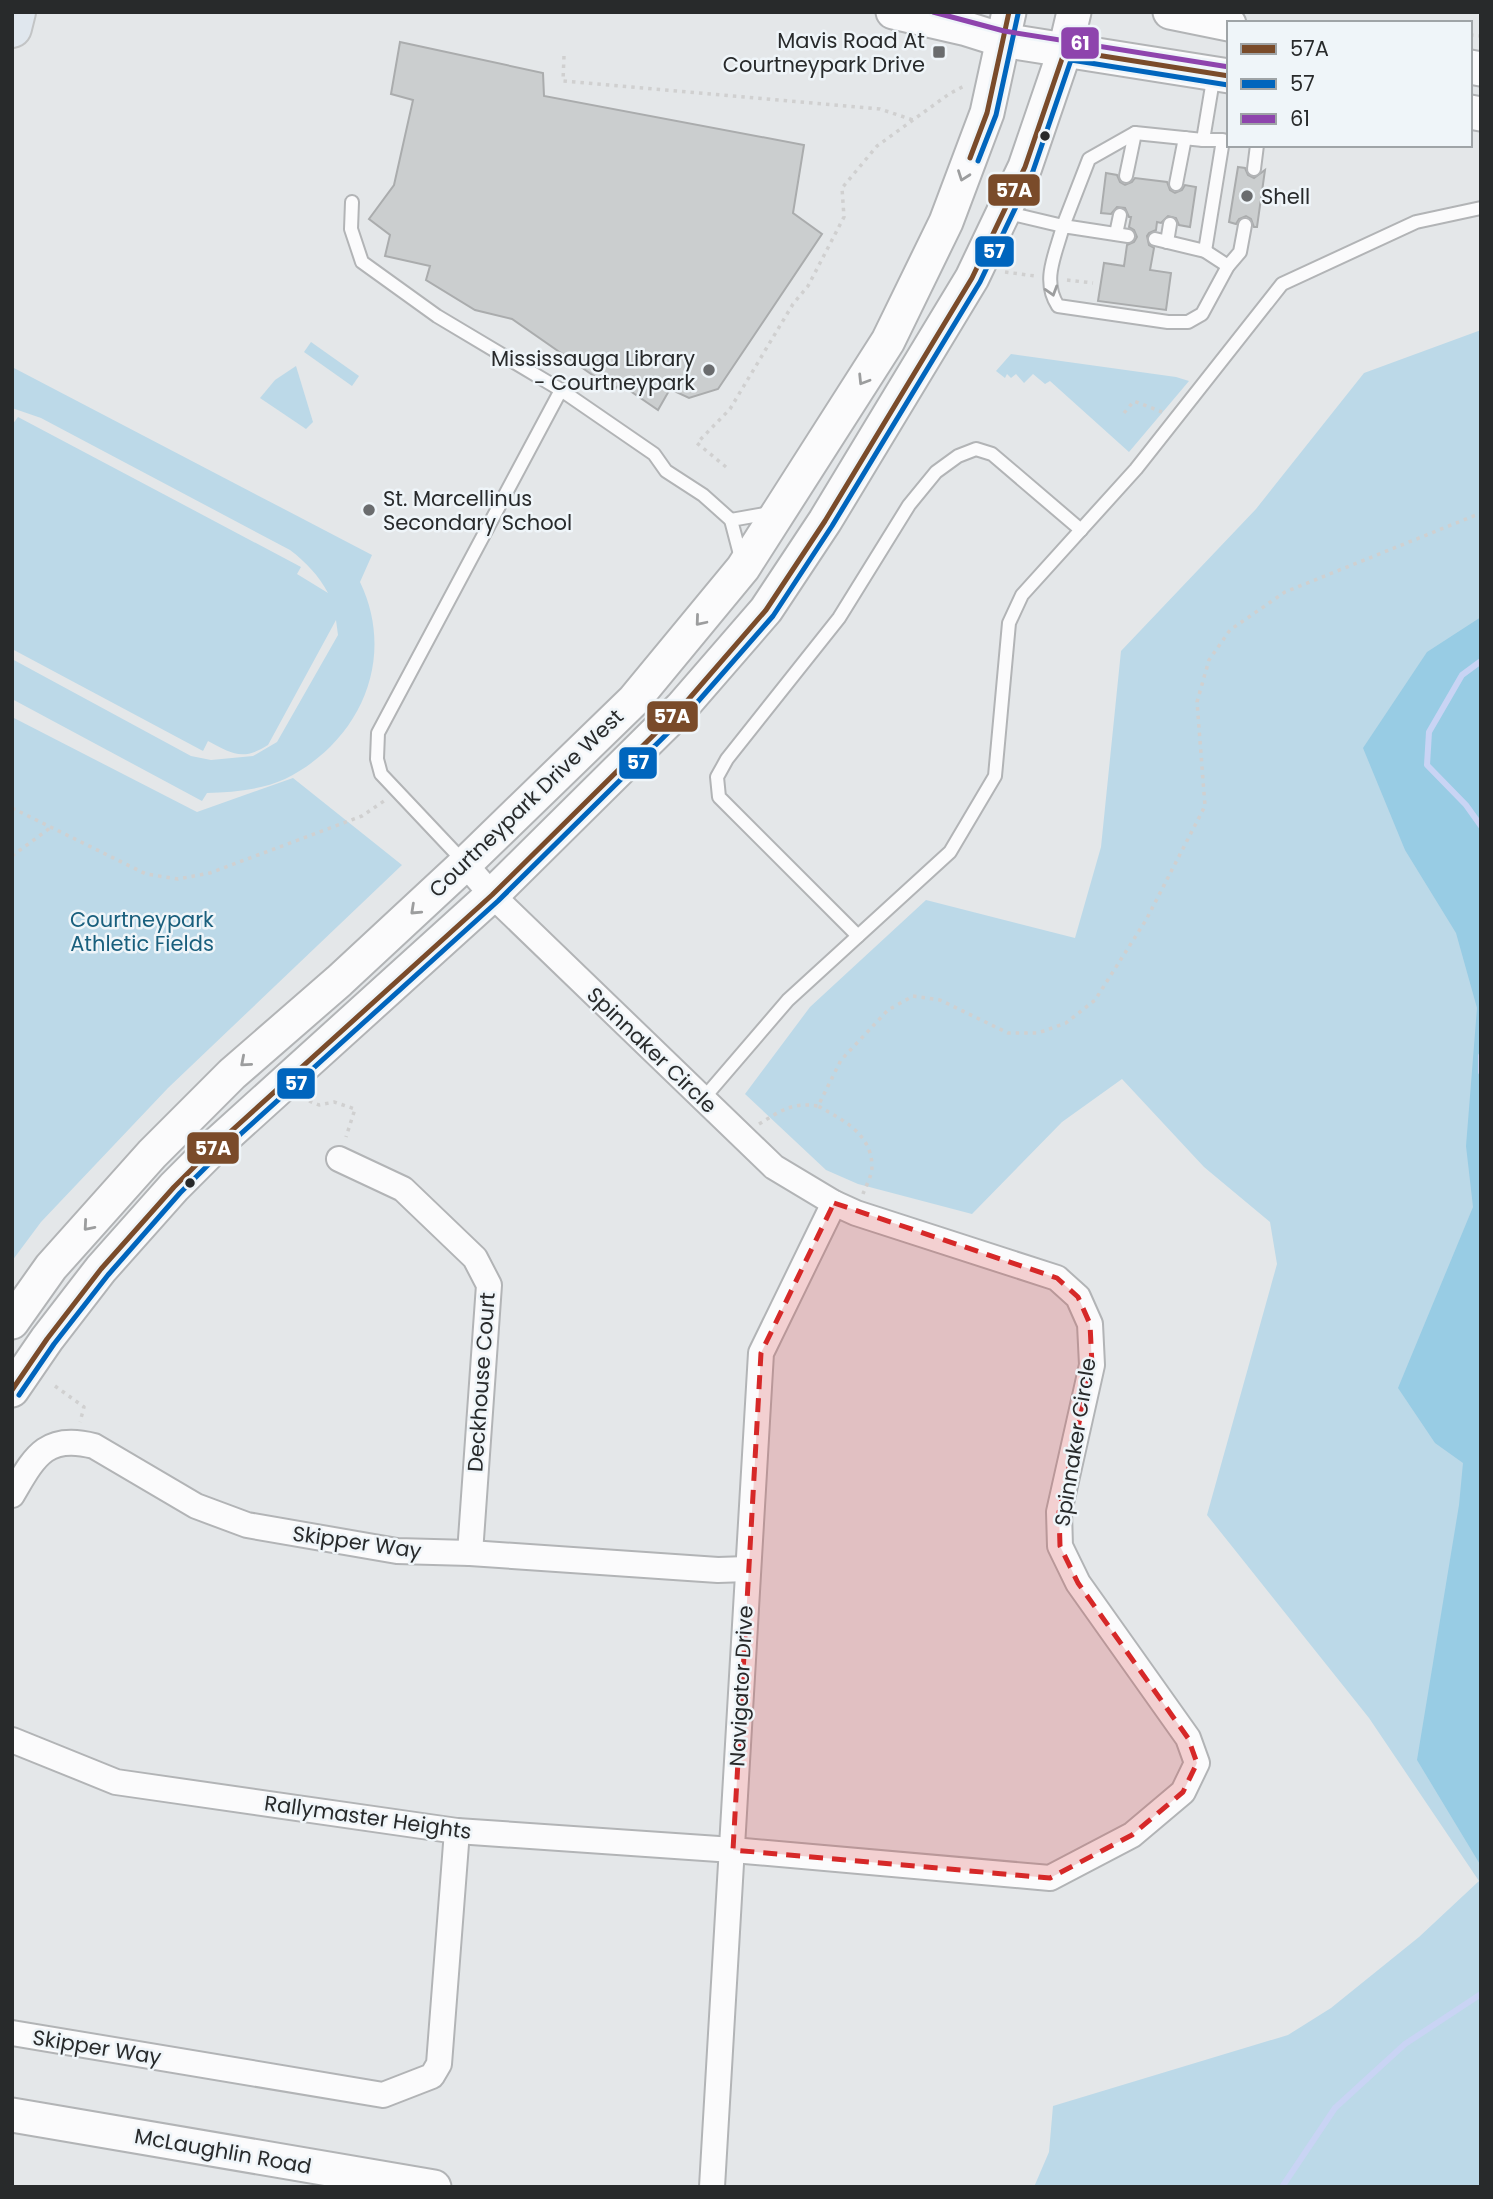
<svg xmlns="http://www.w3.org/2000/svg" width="1493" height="2199" font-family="Poppins,sans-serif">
<rect width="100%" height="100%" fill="#e4e7e9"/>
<g fill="#bcd9e8">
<path d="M1481,330v1857h-447l15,-35 4,-46 235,-71 43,-27 88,-71 60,-56 -110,-163 -162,-203 70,-251 -7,-42 -66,-55 -82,-88 -60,43 -90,92 -114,-30 -32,-14 -81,-76 65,-87 116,-107 149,38 26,-91 20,-196 135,-142 108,-136z"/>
<path d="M311,342l48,34 -7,10 -48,-34z"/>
<path d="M1011,354l165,23 13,4 -60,71 -79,-71 -5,3 -12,-10 -9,9 -8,-9 -5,4 -4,-4 -2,4 -9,-7z"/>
<path d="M296,366l17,56 -7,7 -46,-31 15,-18z"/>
<path d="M12,367l360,188 -12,27c37,77 0,160 -75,197 -24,11 -52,13 -78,14l-5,8 -190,-102v-40l179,97 20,4 42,-4 24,-14 61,-107 -2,-15 -68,125c-25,16 -36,9 -60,-4l-5,10 -191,-102v-224l6,-8 283,150 -4,7 31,19c-9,-17 -22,-31 -38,-43l-249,-132 -29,-10z"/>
<path d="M12,717l185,95 96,-34 109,87 -234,223 -127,134 -29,39z"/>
</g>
<path fill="#98cce4" d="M1481,617v1249l-64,-106 42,-255 4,-42 -28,-20 -37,-55 75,-181 -7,-61 11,-138 -21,-75 -51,-83 -42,-102 64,-96z"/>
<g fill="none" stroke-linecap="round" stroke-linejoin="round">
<g stroke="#c9d4f4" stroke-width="6">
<path d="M1481,661l-19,14 -33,57 -2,33 39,40 15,21"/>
<path d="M1481,1056v16"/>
<path d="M1282,2187l53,-79 70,-64 76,-50"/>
</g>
</g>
<g fill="#cbcecf" stroke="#aaacad" stroke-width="2">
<path d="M400,42l143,31 1,23 260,49 -11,68 29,21 -104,155 -29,9 -19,-9 -12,21 -38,-26 -6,6 -102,-71 -37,-9 -49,-30 4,-14 -45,-10 5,-21 -21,-16 25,-34 19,-85 -22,-6z"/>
<path d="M1238,167l7,1 3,7 6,3 11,-8 -8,57h-3l-3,-8 -5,-3 -7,3 -3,5 -7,-2z"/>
<path d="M1106,173l11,2 3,7 5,3 7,-3 3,-4 32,4 3,8 5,3 7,-3 3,-5 11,2 -6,40 -11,-2 -3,-7 -8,-2 -7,7 -4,-1 -1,8 -7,3 -2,3 2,9 5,3 -4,22 21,3 -5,37 -68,-9 6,-38 20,3 3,-21 7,-3 3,-5 -3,-7 -5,-3 2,-10h-2l-4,-9 -8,-1 -6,7 -10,-1z"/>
</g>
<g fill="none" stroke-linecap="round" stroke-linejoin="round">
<g stroke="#b2b4b6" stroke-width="16">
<g id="lane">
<path d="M1203,140h20l-18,111"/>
<path d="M1254,169l3,-24"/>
<path d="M1126,176l9,-43"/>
<path d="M1176,184l9,-46"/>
<path d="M352,202l-1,27 11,33 75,54 124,74 93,64 12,17 37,24 28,25"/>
<path d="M1004,212l59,14 26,-67 46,-26 68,7 11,-66"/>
<path d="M1116,234l4,-19"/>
<path d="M1128,236l-65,-10c-7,28 -22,54 -5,80l110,16h20l14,-8 26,-48 12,-14 5,-27"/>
<path d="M1155,239l50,12 23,15"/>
<path d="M1167,242l3,-18"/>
<path d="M742,562l-11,-42 39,-7"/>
<path d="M465,863l-84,-89 -4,-15 1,-26 183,-343"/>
<path d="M858,936l-139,-139 -2,-20 10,-18 112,-141 70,-113 27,-33 22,-16 18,-7 16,5 89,76"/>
<path d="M703,1099l85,-99 162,-148 45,-76 14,-153 13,-28 114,-126 146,-185 134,-62 65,-14"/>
</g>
</g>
<g stroke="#b2b4b6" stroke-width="28">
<g id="street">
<path d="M339,1159l64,30 72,69 14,27 -19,268"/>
<path d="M12,1495c22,-37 33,-62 82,-49l102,60 51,19 150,26 73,2 248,17 29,-1"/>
<path d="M12,1740l104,42 341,49 276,19 317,28 82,-43 51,-43 14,-29 -9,-25 -110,-155 -18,-37 -1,-34 33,-147 -2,-41 -12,-27 -21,-19 -201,-65 -22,-10 -60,-36 -282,-272 -27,-31"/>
<path d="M12,2033l371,62 49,-19 7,-12 18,-233"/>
<path d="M712,2187l49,-834 73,-150"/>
</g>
</g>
<g stroke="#b2b4b6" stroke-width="37">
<g id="secondary">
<path d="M893,12l74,17 35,11 227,36"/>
<path d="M1170,12l59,12"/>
<path d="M1470,67l11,2"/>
<path d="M1470,112l11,2"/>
<path d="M12,1322l39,-55 101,-113 80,-80 107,-93 126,-117 169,-164 109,-132 145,-227 58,-119 41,-109 22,-101"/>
<path d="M12,1390l35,-51 54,-70 73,-82 44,-44 274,-248 189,-187 85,-98 59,-89 147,-243 53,-111 40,-117 9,-38"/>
<path d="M12,2115l422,72"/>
</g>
</g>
<g stroke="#c2c4c5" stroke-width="42">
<path id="highway" d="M12,28l4,-16"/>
</g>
<g stroke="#d0d0d0" stroke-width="3.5" stroke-dasharray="3.5 5" stroke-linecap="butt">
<path d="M1470,35l11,1"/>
<path d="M564,56l-1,25 317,28 33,11"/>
<path d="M1005,272l30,4"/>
<path d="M1067,280l26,3"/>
<path d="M1124,413l10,-12 28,11"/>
<path d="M726,467l-29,-24 33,-34 63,-105 15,-18 36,-69 -2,-29 35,-42 72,-52 15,-8"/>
<path d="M12,808l134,66 32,5 32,-6 152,-57 22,-15"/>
<path d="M12,856l38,-28"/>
<path d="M309,1101l10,4 15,-3 21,7 -9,28"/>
<path d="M759,1124c22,-13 32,-22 59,-18"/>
<path d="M863,1194c3,-8 9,-19 9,-27 0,-33 -29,-47 -54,-61l23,-46 47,-50 25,-14 27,4 68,33h30l28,-10 29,-23 51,-80 59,-114 -8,-104 12,-42 21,-30 55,-38 196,-79"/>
<path d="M55,1386l29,21 -4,15"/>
</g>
<use href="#lane" stroke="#fbfbfc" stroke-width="12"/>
<use href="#street" stroke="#fbfbfc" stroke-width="24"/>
<use href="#secondary" stroke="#fbfbfc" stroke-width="33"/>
<use href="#highway" stroke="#e0e7ee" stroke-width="38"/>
<g stroke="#eff5f9" stroke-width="10">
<g id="bus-1">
<path d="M970,158l17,-45 22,-101"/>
<path d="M12,1390l35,-51 54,-70 73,-82 44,-44 274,-248 189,-187 85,-98 59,-89 147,-243 53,-111 40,-117 164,26"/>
</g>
</g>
<g stroke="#eff5f9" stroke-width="10">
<g id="bus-2">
<path d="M978,161l18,-46 22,-101"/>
<path d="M19,1395l35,-51 54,-69 72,-82 44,-44 274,-248 189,-187 86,-98 59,-90 148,-244 53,-111 38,-111 157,25"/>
</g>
</g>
<g stroke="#eff5f9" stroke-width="10">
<path id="bus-3" d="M933,12l71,19 225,36"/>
</g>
<use href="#bus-1" stroke="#7a4b2a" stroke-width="5"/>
<use href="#bus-2" stroke="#0065bd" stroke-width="5"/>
<use href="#bus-3" stroke="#8e44ad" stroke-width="5"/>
</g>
<defs><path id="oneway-chevron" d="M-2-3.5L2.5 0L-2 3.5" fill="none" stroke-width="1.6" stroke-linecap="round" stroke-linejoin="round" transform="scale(1.75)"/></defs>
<g stroke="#9c9d9e">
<use href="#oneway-chevron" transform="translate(963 176) rotate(110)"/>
<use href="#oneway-chevron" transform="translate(1052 291) rotate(73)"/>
<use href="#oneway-chevron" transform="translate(863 380) rotate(122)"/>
<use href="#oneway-chevron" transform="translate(700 621) rotate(130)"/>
<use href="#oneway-chevron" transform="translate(415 910) rotate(137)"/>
<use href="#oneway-chevron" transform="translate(245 1062) rotate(139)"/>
<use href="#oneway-chevron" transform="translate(88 1226) rotate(131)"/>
</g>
<path fill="#d62828" fill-opacity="0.2" stroke="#d62828" stroke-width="5" stroke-dasharray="14 9" stroke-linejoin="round" d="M834,1203l223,75 21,19 12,27 2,41 -33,147 1,34 18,37 110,155 9,25 -14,29 -51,43 -82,43 -317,-28 28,-497z"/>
<g fill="#6a6c6e" stroke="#eff5f9" stroke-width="2.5">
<rect x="932" y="45" width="14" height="14" rx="3.5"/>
<circle cx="1247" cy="196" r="7"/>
<circle cx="709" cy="370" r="7"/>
<circle cx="369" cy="510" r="7"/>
</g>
<g fill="#282a2b" stroke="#eff5f9" stroke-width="2.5">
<circle cx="1045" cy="136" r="6"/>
<circle cx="190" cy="1183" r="6"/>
</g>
<g text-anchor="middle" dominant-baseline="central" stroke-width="5" stroke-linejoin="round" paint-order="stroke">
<g font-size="21" fill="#282a2b" stroke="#eff5f9" text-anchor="end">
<text x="925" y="40">Mavis Road At<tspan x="925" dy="24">Courtneypark Drive</tspan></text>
<text x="1261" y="196" text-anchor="start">Shell</text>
<text x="695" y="358">Mississauga Library<tspan x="695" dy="24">- Courtneypark</tspan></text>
<text x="383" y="498" text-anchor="start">St. Marcellinus<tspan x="383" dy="24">Secondary School</tspan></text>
</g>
<g font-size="21" fill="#282a2b" stroke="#eff5f9">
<text transform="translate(526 803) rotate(-44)">Courtneypark Drive West</text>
<text transform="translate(652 1050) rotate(44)">Spinnaker Circle</text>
<text transform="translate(481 1382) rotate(-86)">Deckhouse Court</text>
<text transform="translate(1075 1442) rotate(-81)">Spinnaker Circle</text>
<text transform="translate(357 1542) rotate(8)">Skipper Way</text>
<text transform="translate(741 1686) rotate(-87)">Navigator Drive</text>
<text transform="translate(368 1817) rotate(8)">Rallymaster Heights</text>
<text transform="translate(97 2047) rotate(9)">Skipper Way</text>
<text transform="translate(223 2151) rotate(10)">McLaughlin Road</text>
</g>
<g font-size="21" fill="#195f7d" stroke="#eff5f9">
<text x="142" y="919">Courtneypark<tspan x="142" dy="24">Athletic Fields</tspan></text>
</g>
</g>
<g stroke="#eff5f9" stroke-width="2.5">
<rect x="1060" y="26" width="40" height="34" rx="7" fill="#8e44ad"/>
<rect x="987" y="173" width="54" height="34" rx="7" fill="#7a4b2a"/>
<rect x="974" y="235" width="41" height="33" rx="7" fill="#0065bd"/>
<rect x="646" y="700" width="53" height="33" rx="7" fill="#7a4b2a"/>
<rect x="618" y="746" width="40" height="34" rx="7" fill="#0065bd"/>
<rect x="276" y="1067" width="40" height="33" rx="7" fill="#0065bd"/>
<rect x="186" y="1131" width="54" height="34" rx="7" fill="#7a4b2a"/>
</g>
<g font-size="19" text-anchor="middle" font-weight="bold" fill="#fff">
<text x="1080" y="50">61</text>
<text x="1014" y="197">57A</text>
<text x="994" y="258">57</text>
<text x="672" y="723">57A</text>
<text x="638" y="769">57</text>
<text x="296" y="1090">57</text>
<text x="213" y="1155">57A</text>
</g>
<rect width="1493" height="2199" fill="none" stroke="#282a2b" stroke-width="28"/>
<rect x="1227" y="21" width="245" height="126" fill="#eff5f9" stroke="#9fa4a7" stroke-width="2"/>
<rect x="1241" y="44" width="35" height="10" fill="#7a4b2a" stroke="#9fa4a7" stroke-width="2"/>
<text x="1290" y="56" font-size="21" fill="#282a2b">57A</text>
<rect x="1241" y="79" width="35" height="10" fill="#0065bd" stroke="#9fa4a7" stroke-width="2"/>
<text x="1290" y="91" font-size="21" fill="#282a2b">57</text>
<rect x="1241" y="114" width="35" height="10" fill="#8e44ad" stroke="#9fa4a7" stroke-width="2"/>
<text x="1290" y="126" font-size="21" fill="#282a2b">61</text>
</svg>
